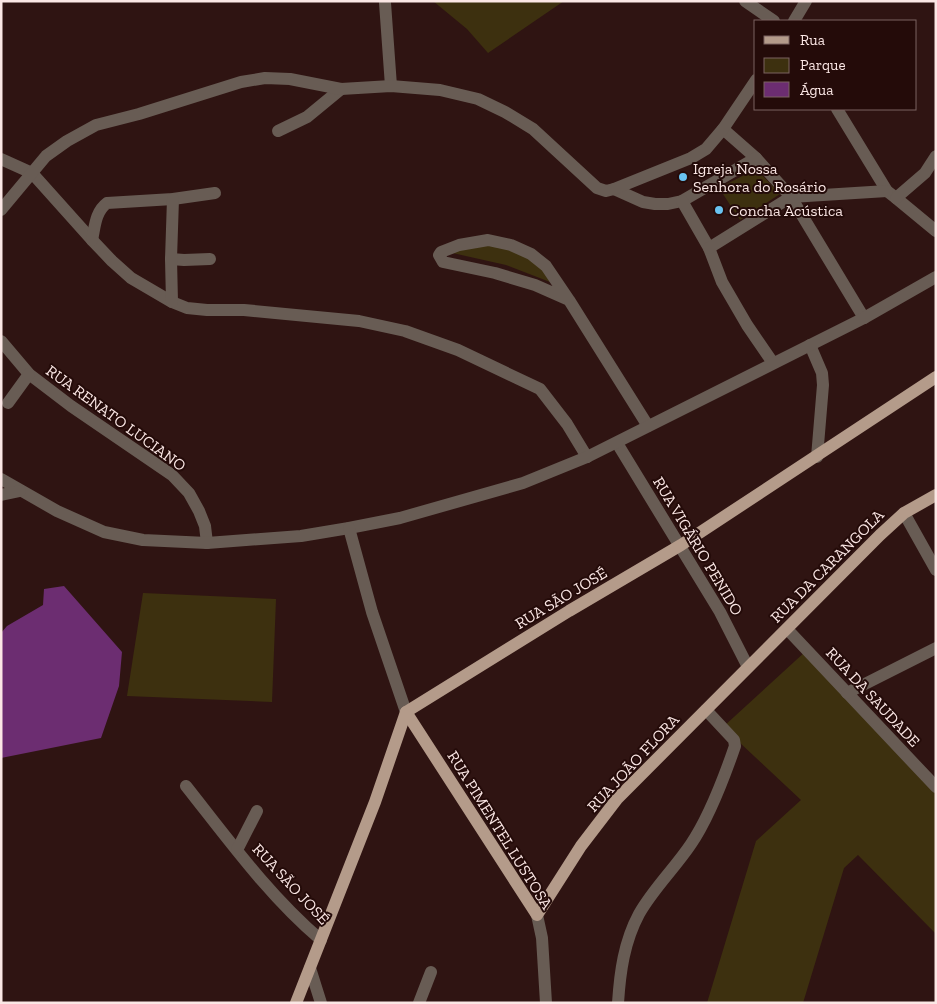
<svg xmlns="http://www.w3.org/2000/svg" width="937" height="1004" font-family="'Zilla Slab',serif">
<rect width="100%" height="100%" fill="#2f1412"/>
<g fill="#3d300f">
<path d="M433,1h131l-76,52 -21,-24z"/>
<path d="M756,169l24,25 -40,26 -21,-32z"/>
<path d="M486,243l49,14 15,25 -44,-17 -58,-13z"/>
<path d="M143,593l133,6 -4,103 -145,-6z"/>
<path d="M806,651l130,140v143l-78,-79 -14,13 -41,135h-96l49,-162 45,-41 -78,-73z"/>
</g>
<path fill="#6c2d71" d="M64,586l58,66 -3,34 -18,52 -100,20v-125l6,-7 36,-21 1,-16z"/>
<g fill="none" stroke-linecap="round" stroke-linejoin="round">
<g stroke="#685c54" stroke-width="12">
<path d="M745,1l29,20"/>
<path d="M385,3l6,83"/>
<path d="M794,21l12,-20"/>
<path d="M837,109l50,82 9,7 40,33"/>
<path d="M723,129l33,29 35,39 73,121"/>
<path d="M278,131l29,-14 34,-28"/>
<path d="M1,159l31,14 60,67 20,21 19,17 41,24 15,6 20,2h37l115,11 46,10 53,19 82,39 27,35 20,33"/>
<path d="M614,189l29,13 12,2h13l14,-3 74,-43"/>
<path d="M896,198l29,-25 11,-17"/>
<path d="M682,201l27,47 13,34 25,43 26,38"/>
<path d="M1,210l45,-54 21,-15 29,-16 43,-11 102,-32 24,-4 25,1 51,10 50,-3 49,4 38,9 27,13 28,17 64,59 9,3 8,-2 77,-31 15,-9 17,-20 33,-49"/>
<path d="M92,240c3,-13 3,-28 15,-37l66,-4 42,-6"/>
<path d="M709,248l82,-51 96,-6"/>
<path d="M171,259l13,1 26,-1"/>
<path d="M569,300l-34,-15 -40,-12 -52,-11 -4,-7 2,-3 18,-7 29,-5 23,5 20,9 15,12 23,34 79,126"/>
<path d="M172,302l-1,-43 2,-60"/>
<path d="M1,341l28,33 42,32 101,69 17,18 10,18 6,15 2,17"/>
<path d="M810,345l12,28 1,12 -6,72"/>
<path d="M8,403l21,-29"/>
<path d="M617,443l103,169 28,55"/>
<path d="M1,479l56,32 47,21 39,8 64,3 94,-7 48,-8 51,-10 123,-35 64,-26 277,-139 72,-41"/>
<path d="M1,495l19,-4"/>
<path d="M904,513l32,57"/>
<path d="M349,528l23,84 34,100"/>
<path d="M787,629l149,158"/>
<path d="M847,693l89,-45"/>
<path d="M186,786c42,53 83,110 135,154"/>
<path d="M237,850l20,-39"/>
<path d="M537,915l5,23 4,65"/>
<path d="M310,968l11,35"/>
<path d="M419,1003l12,-31"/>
<path d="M618,1003c2,-31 6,-61 21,-89 14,-25 36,-46 52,-70 17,-25 34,-69 44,-98l-1,-6 -28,-30"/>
</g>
<g stroke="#b49b8a" stroke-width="12">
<path d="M406,712l131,203 44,-69 36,-47 263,-264 24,-22 32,-18"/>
<path d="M296,1003l79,-201 31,-90 163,-101 112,-66 255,-168"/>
</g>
</g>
<g fill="#69c3f1" stroke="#240b09" stroke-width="2">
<circle cx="683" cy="177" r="5"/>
<circle cx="719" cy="210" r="5"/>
</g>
<g text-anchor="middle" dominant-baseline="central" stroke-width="4" stroke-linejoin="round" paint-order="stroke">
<g font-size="16" fill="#fbe7e5" stroke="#240b09" text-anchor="start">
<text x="693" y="168">Igreja Nossa<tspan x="693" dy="18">Senhora do Rosário</tspan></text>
<text x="729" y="210">Concha Acústica</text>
</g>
<g font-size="16" fill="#fbe7e5" stroke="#240b09">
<text transform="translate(116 418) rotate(36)">RUA RENATO LUCIANO</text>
<text transform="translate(698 546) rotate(59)">RUA VIGÁRIO PENIDO</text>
<text transform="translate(827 566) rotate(-45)">RUA DA CARANGOLA</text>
<text transform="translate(561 598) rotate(-31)">RUA SÃO JOSÉ</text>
<text transform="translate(873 697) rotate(47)">RUA DA SAUDADE</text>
<text transform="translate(633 763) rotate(-47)">RUA JOÃO FLORA</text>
<text transform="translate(500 830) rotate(58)">RUA PIMENTEL LUSTOSA</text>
<text transform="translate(291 884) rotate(47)">RUA SÃO JOSÉ</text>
</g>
</g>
<rect width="937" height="1004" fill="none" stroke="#fbe7e5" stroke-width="5"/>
<rect x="754" y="20" width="162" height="90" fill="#240b09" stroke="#7a6361"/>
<rect x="764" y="36" width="25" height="8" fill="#b49b8a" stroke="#7a6361"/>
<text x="800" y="45" font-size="15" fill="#fbe7e5">Rua</text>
<rect x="764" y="58" width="25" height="15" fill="#3d300f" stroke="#7a6361"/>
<text x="800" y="70" font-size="15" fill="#fbe7e5">Parque</text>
<rect x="764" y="82" width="25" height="15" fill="#6c2d71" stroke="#7a6361"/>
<text x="800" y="95" font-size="15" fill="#fbe7e5">Água</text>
</svg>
